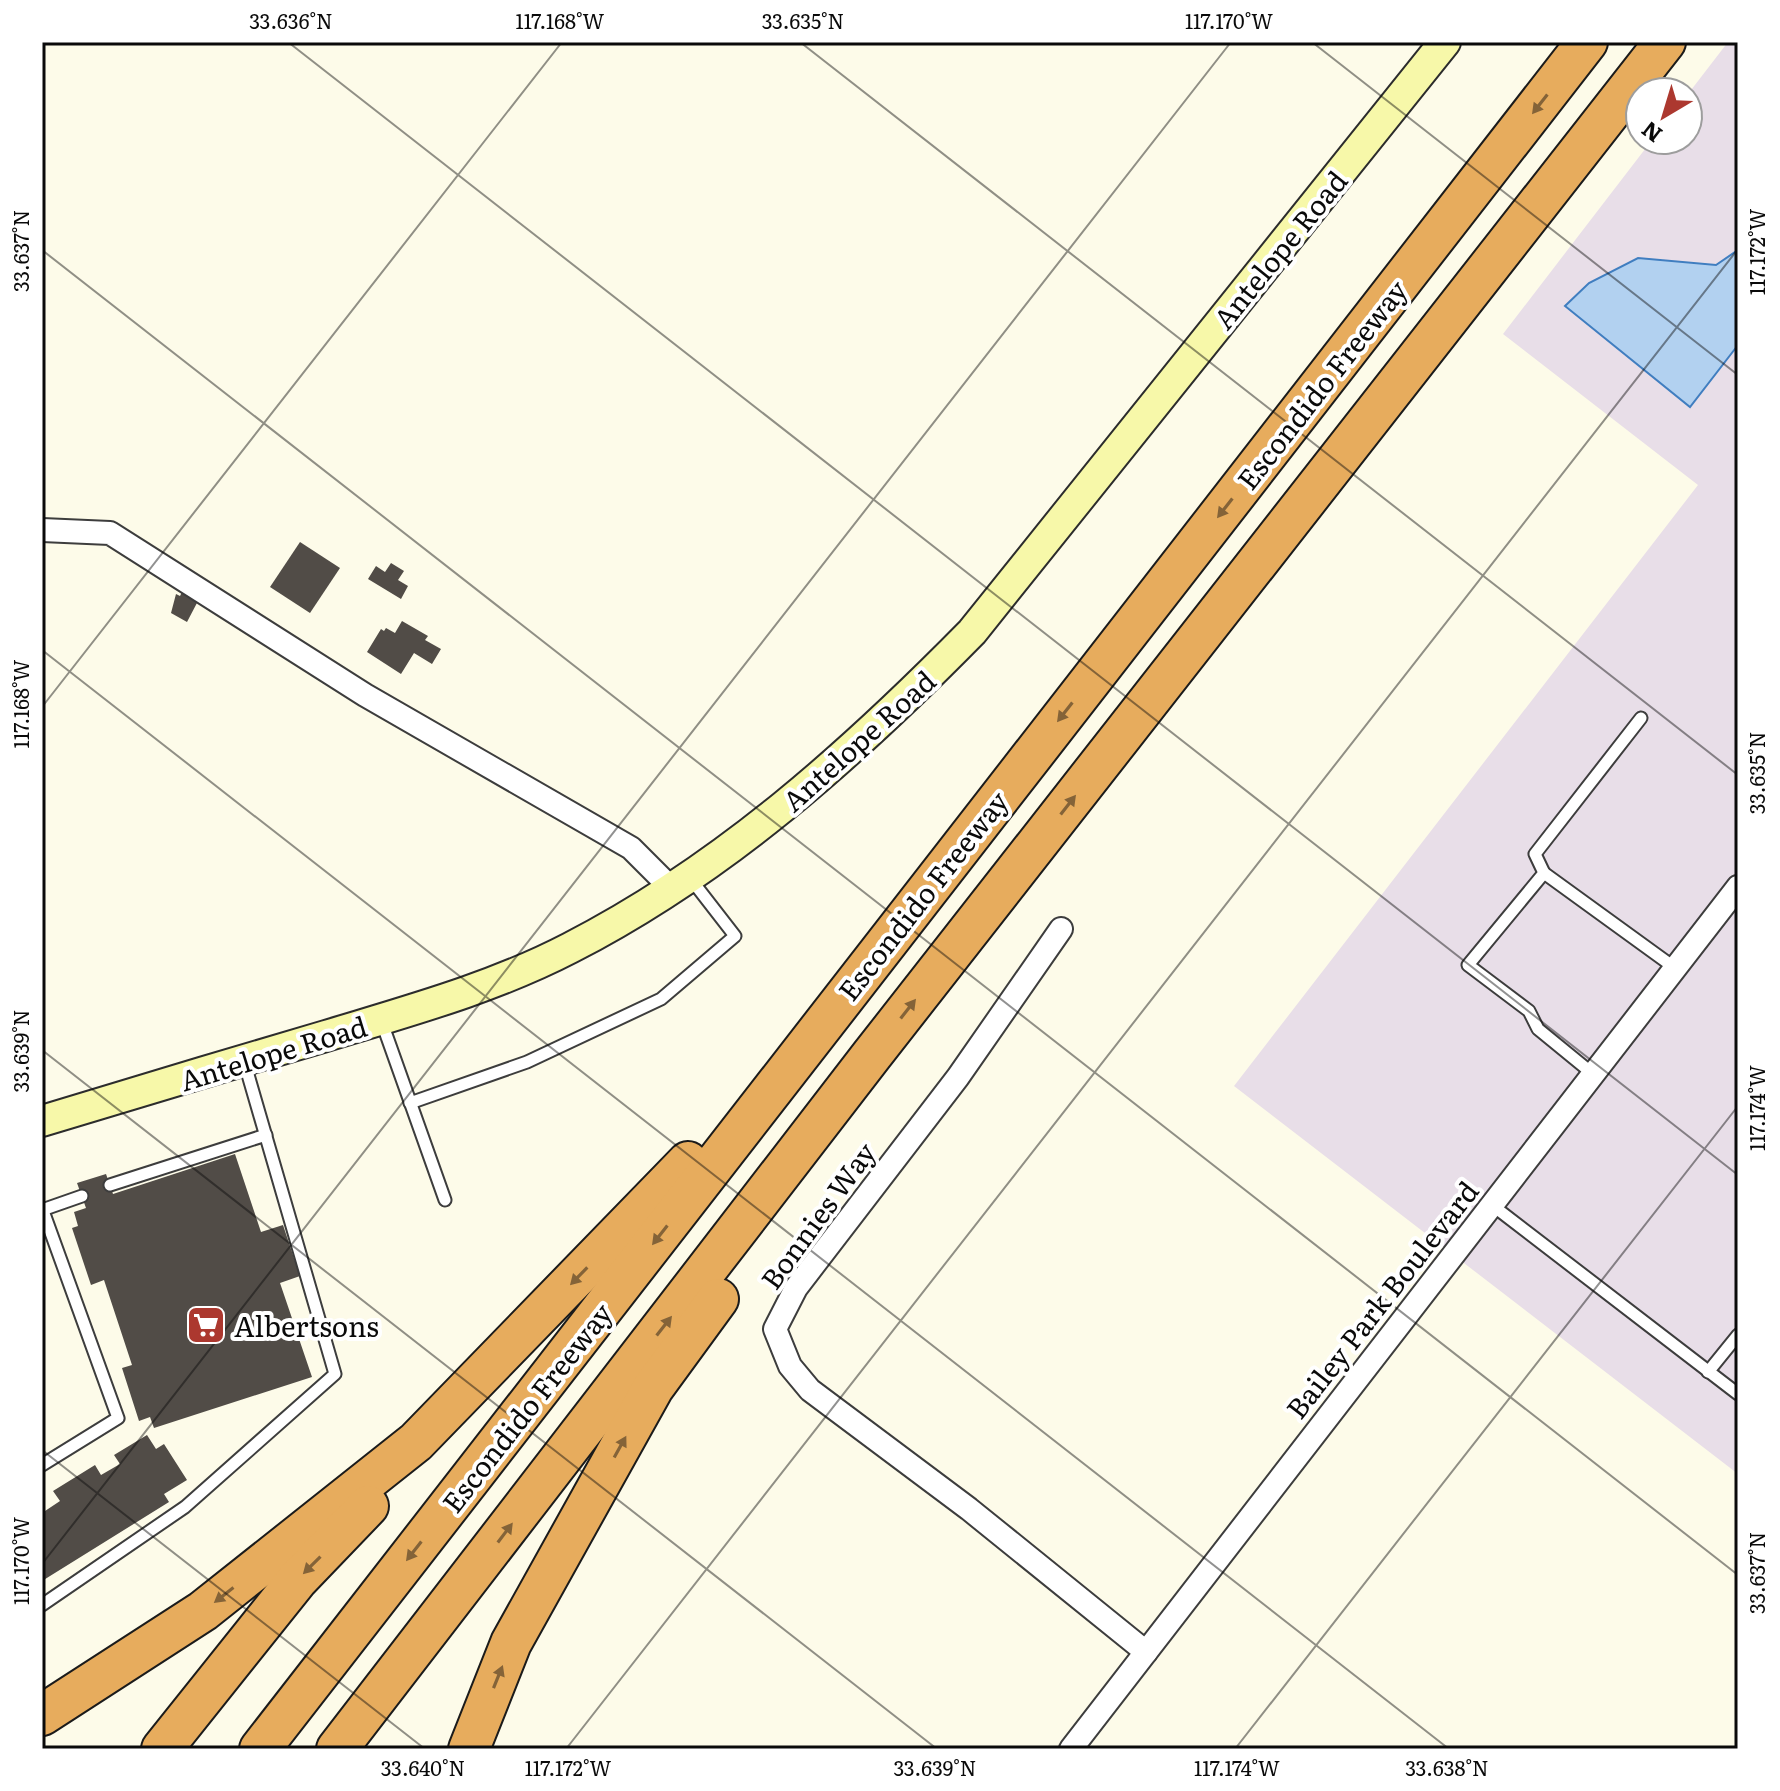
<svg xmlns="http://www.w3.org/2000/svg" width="1780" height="1791" font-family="Literata,serif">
<rect width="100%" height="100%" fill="#fdfbe9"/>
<path fill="#e8dee8" d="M1728,42h10v1432l-504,-388 464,-601 -195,-151 149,-194h36v-46z"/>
<path fill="#b2d1f0" stroke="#407ec0" stroke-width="2" d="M1738,250v95l-48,62 -125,-101 24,-23 49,-25 78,7z"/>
<g fill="#514c47">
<path d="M300,542l40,26 -30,45 -40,-26z"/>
<path d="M391,563l13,8 -6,9 10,6 -7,13 -33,-20 8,-13 9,6z"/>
<path d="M182,592l16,9 -11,21 -16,-9 5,-19 4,2z"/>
<path d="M402,621l26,15 -3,4 16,9 -9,15 -18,-11 -13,21 -34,-22 14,-23 3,2 2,-3 9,5z"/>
<path d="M235,1154l26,78 22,-7 17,51 -20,7 32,94 -158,51 -4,-11 -11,4 -17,-53 10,-3 -28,-85 -13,5 -19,-57 6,-2 -4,-14 12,-4 -9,-25 29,-9 7,20z"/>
<path d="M147,1435l9,14 8,-5 23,36 -23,14 5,8 -127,79v-68l18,-12 -7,-10 42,-26 6,10 19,-11 -6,-9z"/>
</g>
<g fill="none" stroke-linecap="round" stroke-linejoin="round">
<g stroke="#3d3d3d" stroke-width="15">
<g id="lane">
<path d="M1544,873l131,95"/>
<path d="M381,1020l64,180"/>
<path d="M1593,1074l-55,-45 -9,-18 -61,-46 76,-92 -9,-19 106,-136"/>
<path d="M410,1103l117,-41 134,-63 74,-63 -45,-58"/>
<path d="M110,1185l156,-50"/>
<path d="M1492,1205l246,189"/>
<path d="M42,1208l76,210 -76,47"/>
<path d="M42,1210l40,-14"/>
<path d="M1708,1372l30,-37"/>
<path d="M42,1605l143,-98 150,-133 -91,-313"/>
</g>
</g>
<g stroke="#3d3d3d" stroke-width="26">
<g id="street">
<path d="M42,530l68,3 255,162 266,153 42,42"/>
<path d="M1061,929l-103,148 -162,211 -21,41 15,37 20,24 159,119 177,143"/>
<path d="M1071,1749l667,-862"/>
</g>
</g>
<g stroke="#2c2c2c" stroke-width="34">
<path id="secondary" d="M42,1121c95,-29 189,-57 284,-85 82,-25 167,-48 244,-88 154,-79 282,-194 402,-316l473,-590"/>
</g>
<g stroke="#1b1b1b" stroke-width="44">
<g id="highway">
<path d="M42,1715l161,-104 213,-169 272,-280"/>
<path d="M162,1749l135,-169 71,-74"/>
<path d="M260,1749l1327,-1707"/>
<path d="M337,1749l534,-693 794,-1014"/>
<path d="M469,1749l42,-106 142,-255 65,-89"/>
</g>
</g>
<use href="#lane" stroke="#fff" stroke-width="11"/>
<use href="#street" stroke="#fff" stroke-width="22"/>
<use href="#secondary" stroke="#f7f8a9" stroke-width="30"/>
<use href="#highway" stroke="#e7ac5d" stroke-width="40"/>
</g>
<defs><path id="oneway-solid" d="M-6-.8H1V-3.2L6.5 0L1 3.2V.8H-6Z" transform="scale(2)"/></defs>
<g fill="#846338">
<use href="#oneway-solid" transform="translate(1540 104) rotate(128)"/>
<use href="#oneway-solid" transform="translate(1225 508) rotate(128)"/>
<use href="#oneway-solid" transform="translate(1065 712) rotate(128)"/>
<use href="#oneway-solid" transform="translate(1068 805) rotate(-52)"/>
<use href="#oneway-solid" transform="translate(908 1009) rotate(-52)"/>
<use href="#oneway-solid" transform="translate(660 1235) rotate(128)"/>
<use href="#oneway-solid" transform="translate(579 1276) rotate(134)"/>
<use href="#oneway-solid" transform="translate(664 1326) rotate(-52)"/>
<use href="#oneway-solid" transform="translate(620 1447) rotate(-61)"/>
<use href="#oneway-solid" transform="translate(505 1533) rotate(-53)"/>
<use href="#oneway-solid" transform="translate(414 1551) rotate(128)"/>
<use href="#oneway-solid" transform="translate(312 1565) rotate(135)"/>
<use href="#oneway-solid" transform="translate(224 1595) rotate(142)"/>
<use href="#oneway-solid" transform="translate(498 1677) rotate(-68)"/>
</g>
<path fill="none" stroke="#0a0a0a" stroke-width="2" stroke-opacity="0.45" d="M288,42l1450,1133M800,42l938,733M1312,42l426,333M42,250l1696,1325M42,650l1407,1099M42,707l520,-665M42,1050l895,699M42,1450l383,299M42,1564l1189,-1522M566,1749l1172,-1500M1235,1749l503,-643"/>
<defs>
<g id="supermarket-square" transform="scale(2)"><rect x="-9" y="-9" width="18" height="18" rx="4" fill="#ac382f" stroke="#fff"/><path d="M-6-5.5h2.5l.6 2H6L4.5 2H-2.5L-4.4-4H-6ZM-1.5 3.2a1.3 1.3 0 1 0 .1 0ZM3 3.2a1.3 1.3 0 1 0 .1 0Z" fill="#fff"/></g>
</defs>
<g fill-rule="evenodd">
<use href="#supermarket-square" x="206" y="1325"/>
</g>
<g text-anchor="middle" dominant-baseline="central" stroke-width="8" stroke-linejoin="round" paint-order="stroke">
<g font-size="28" fill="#0a0a0a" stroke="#fff">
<text transform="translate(1279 249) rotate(-51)">Antelope Road</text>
<text transform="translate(1321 384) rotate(-52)">Escondido Freeway</text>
<text transform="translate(858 740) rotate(-42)">Antelope Road</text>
<text transform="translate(922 895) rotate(-52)">Escondido Freeway</text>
<text transform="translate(273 1052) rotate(-17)">Antelope Road</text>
<text transform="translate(817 1215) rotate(-54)">Bonnies Way</text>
<text transform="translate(1381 1299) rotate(-52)">Bailey Park Boulevard</text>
<text transform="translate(526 1407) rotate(-52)">Escondido Freeway</text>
</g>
<g font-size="28" fill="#0a0a0a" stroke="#fff" text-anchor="start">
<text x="234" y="1325">Albertsons</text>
</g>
</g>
<rect width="1780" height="1791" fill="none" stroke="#ffffff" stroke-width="88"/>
<g transform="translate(1664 116) rotate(218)"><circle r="38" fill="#ffffff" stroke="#9d9d9d" stroke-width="2"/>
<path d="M0-6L14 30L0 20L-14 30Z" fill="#ac382f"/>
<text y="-12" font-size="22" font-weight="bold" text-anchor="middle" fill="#0a0a0a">N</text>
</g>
<rect x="44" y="44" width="1692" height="1703" fill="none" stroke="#0a0a0a" stroke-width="3"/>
<g font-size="20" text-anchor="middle" fill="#0a0a0a">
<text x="291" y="29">33.636°N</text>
<text x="560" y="29">117.168°W</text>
<text x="803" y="29">33.635°N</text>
<text x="1229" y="29">117.170°W</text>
<text transform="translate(22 251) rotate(-90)" y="7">33.637°N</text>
<text transform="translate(1758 252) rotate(-90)" y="7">117.172°W</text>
<text transform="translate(22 704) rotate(-90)" y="7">117.168°W</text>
<text transform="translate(1758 773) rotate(-90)" y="7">33.635°N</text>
<text transform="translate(22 1051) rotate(-90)" y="7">33.639°N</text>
<text transform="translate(1758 1108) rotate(-90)" y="7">117.174°W</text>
<text transform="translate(22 1561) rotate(-90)" y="7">117.170°W</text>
<text transform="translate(1758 1573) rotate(-90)" y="7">33.637°N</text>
<text x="423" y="1776">33.640°N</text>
<text x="568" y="1776">117.172°W</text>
<text x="935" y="1776">33.639°N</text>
<text x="1237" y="1776">117.174°W</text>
<text x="1447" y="1776">33.638°N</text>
</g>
</svg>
